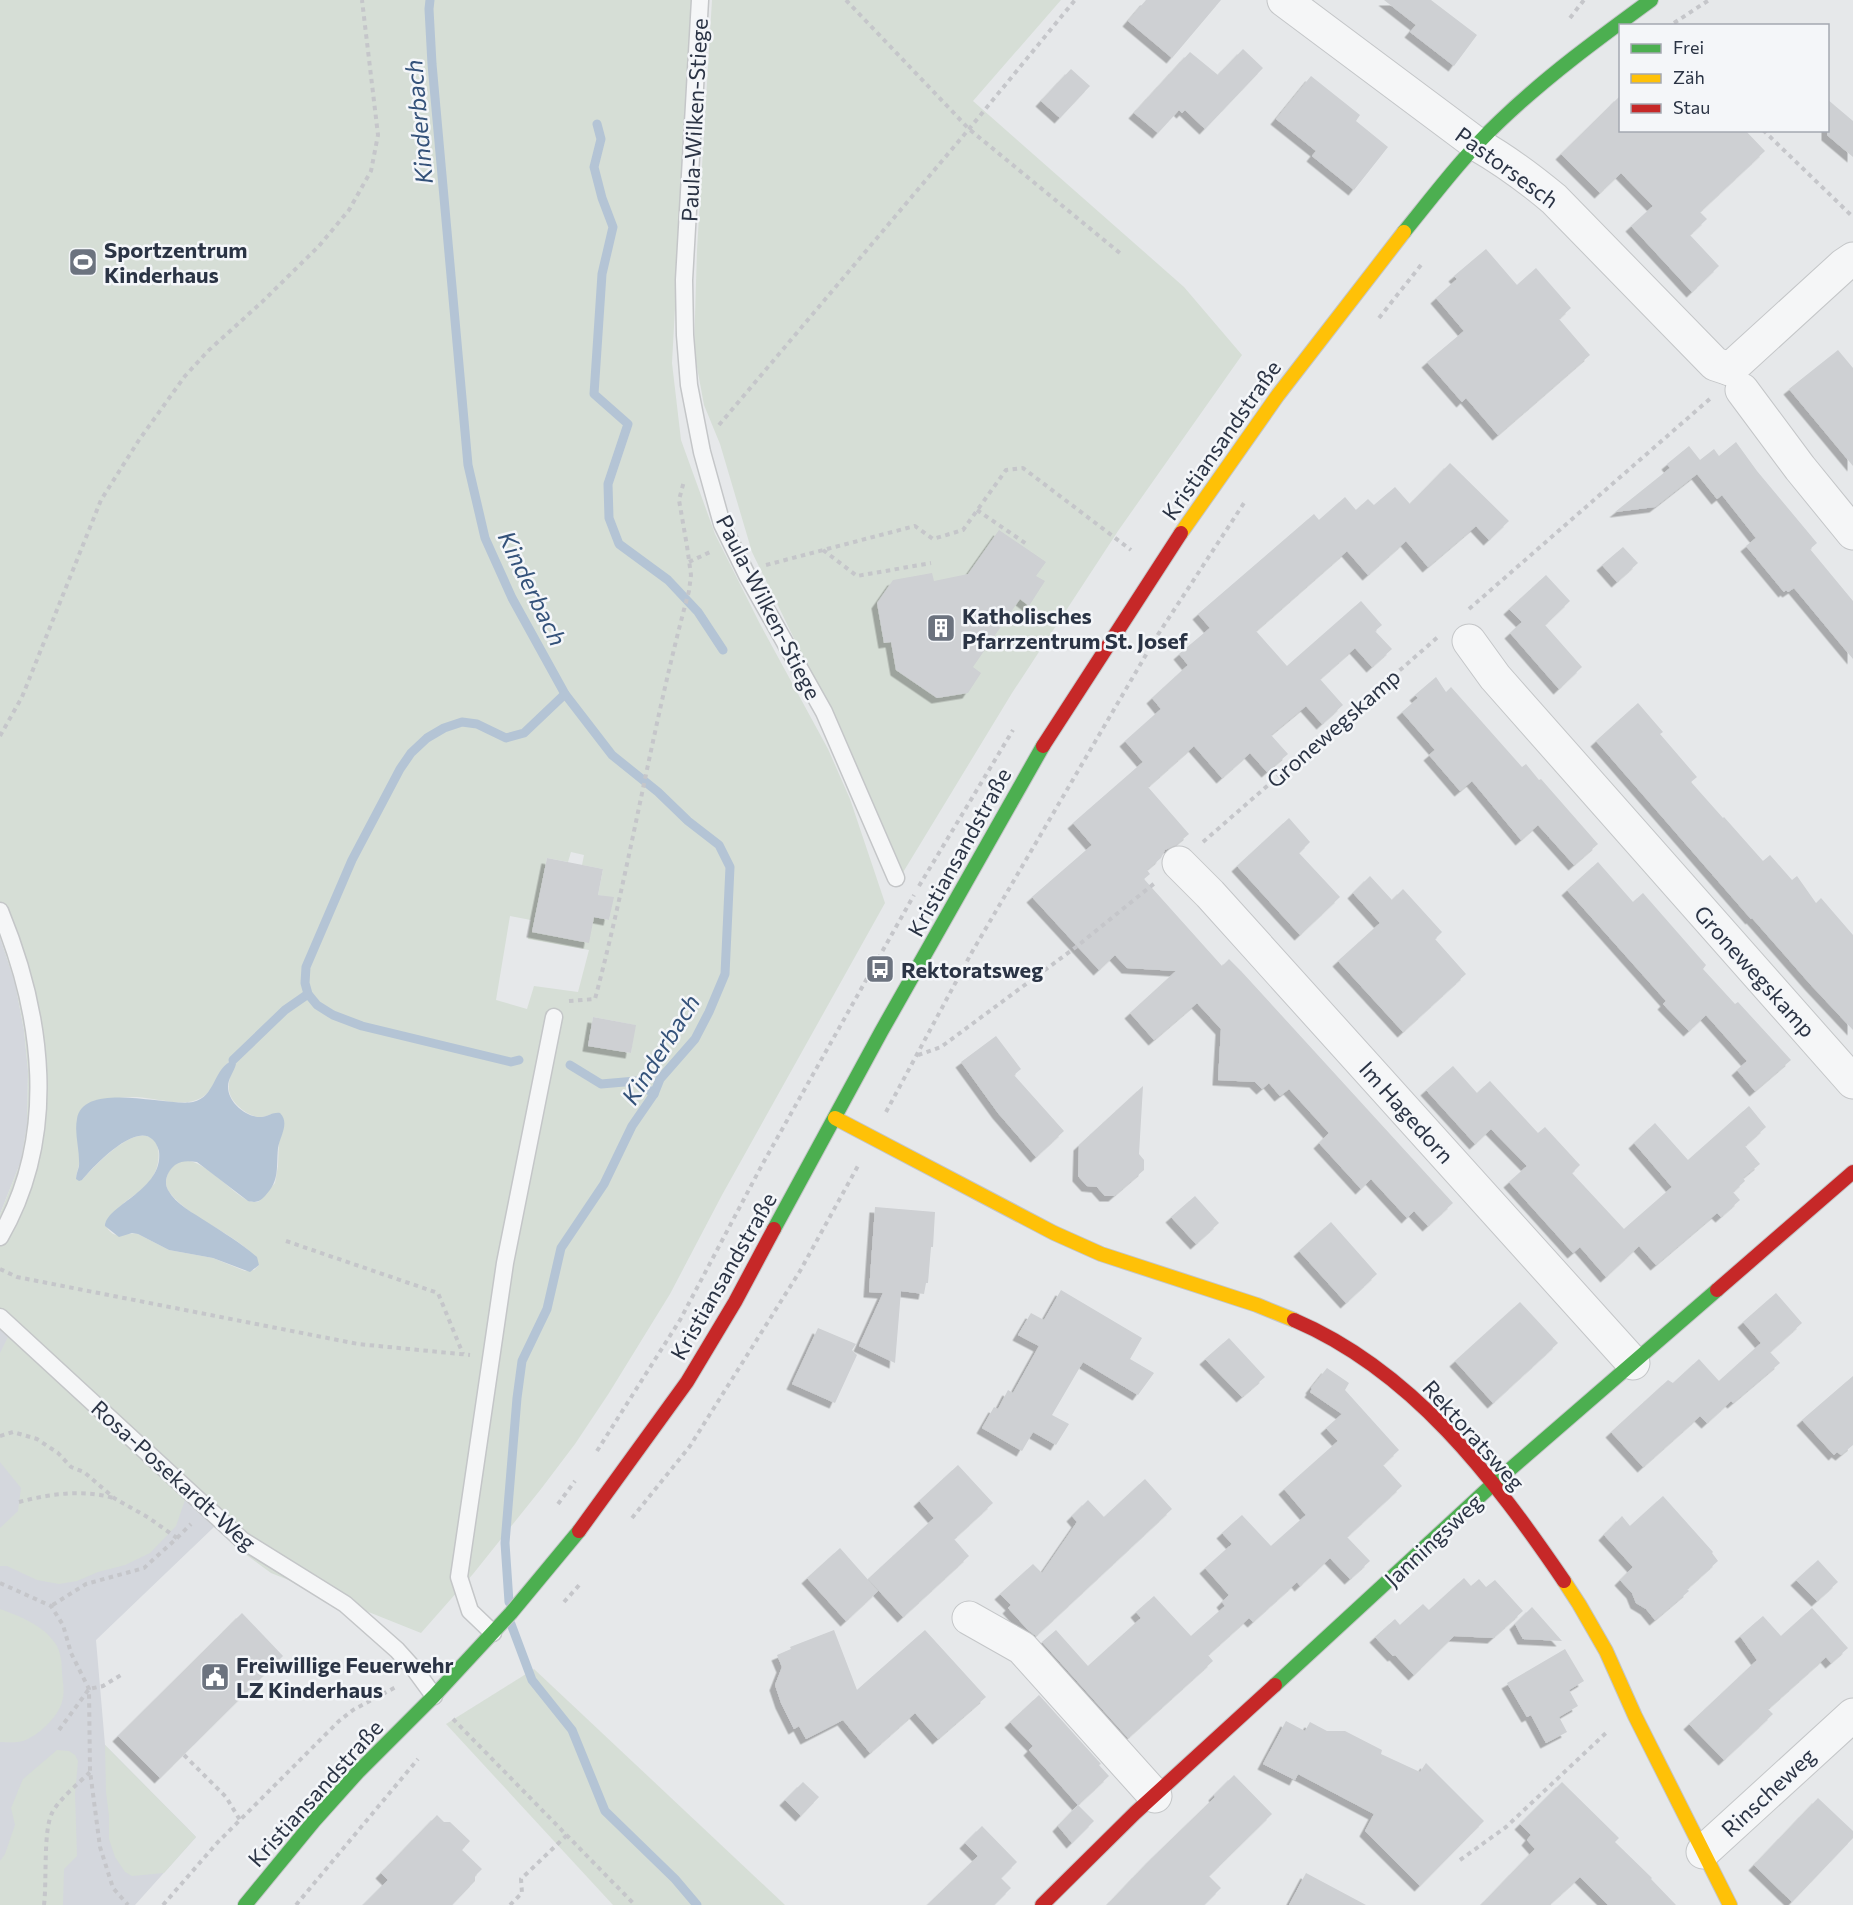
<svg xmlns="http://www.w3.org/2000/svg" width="1853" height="1905" font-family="Commissioner,sans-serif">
<defs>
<filter id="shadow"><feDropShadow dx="-5.5" dy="5.5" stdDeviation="0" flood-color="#0004"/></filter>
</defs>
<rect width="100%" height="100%" fill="#e6e8ea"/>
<g fill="#d4d7dd">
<path d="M0,937l15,46 9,47 4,41 -1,54 -6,36 -21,53z"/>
<path d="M0,1324l214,203 -118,113 9,105 91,92 -61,68h-135z"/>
</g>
<g fill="#d6ded6" fill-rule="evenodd">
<path d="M0,0h692l-20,363 9,77 34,94 45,90 68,125 22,50 35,104 -163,292 -52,99 -61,99 -34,51 -34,45 -68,85 -52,59 -150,-60 -30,-22 -56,-51 -9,26 -26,27 -25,12 -27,7 -21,9 -18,3 -22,-4 -30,-14h-7v-38l18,-17 3,-23 -21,-26v-109l10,-20 -10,-9v-110l21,-53 6,-36 1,-54 -4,-41 -9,-47 -15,-46zM571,852l13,3 -2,10 21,4 -5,26 15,3 -4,22 -15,-3 -62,15 15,-74 21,4zM510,916l21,4 -3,19 61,11 -11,42 -44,-6 -7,23 -31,-9zM593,1017l42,8 -4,28 -43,-7zM233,1060c-1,19 -11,29 4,45 6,6 12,10 20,12 9,1 15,-5 23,-4l-2,53 -3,17 -17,19c-3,0 -7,0 -9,-1 -20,-8 -66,-69 -82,-25 -2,7 -1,12 3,17 21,26 55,36 78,57 5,4 8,10 11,15l-5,5 -9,1 -32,-13 -44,-8 -31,-16c-15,-3 -25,9 -33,-11 6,-6 12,-14 19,-20 12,-10 26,-17 32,-33 3,-8 4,-20 0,-27 -17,-26 -62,24 -74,37l-6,-3 19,-76c15,-2 28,-4 42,-4 20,1 46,11 64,1 16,-8 15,-31 32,-38z"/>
<path d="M712,0h349l-88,101 211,186 58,68 -124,176 -106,162 -110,181 -47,-110 -103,-212 -32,-108 -16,-39 -10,-54 3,-101z"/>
<path d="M0,1609c19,7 43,16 55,34 6,8 7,21 7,31 1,9 3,19 0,28 -4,15 -24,34 -39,39 -6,2 -16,1 -23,1z"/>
<path d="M534,1669l251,236h-172l-167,-181z"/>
<path d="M105,1745l91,92 -32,36 -32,3 -7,-4 -10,-15 -6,-18v-23l-3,-24z"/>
<path d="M57,1750l12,1 6,4 3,6 -3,33 2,62 -13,13 -1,36h-63v-44l5,-7 10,-29 -4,-17 12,-29z"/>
</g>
<path fill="#b4c4d5" d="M233,1060l3,4c-2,8 -8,14 -8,23 0,15 18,31 34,30 7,-1 11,-5 18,-4 10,10 0,23 -2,35 -2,21 2,32 -13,48 -6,6 -9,7 -17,5l-51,-39c-7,-1 -15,-2 -22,3 -7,6 -12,16 -7,25 8,15 26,23 39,32 17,11 35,22 50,35l2,8 -9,7 -37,-14 -44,-8 -31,-16 -6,-1 -13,4 -14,-11c1,-21 59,-36 54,-75 -1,-4 -4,-10 -7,-12 -18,-16 -59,28 -70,41l-3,1 -3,-2c0,-4 2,-9 3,-13 1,-16 -5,-32 -2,-47 6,-39 92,-12 116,-17 23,-5 20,-34 40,-42z"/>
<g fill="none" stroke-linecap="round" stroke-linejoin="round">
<g stroke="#b4c4d5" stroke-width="9">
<path d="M430,0l-1,9 3,55 36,401 17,73 27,60 53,96 47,61 46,37 30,29 31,24 11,22 -5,107 -16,38 -14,27 -35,40 -6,15 -22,32 -28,58 -43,64 -14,61 -25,52 -5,37 -12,145 4,59"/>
<path d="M597,124l4,15 -7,28 8,31 11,29 -11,47 -8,120 34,30 -20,60 1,34 10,26 49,36 30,32 25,38"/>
<path d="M233,1060l52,-50 23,-16"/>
<path d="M519,1060l-8,2 -149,-36 -29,-11 -16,-10 -9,-11 -3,-11 1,-16 46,-107 48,-91 11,-16 16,-15 17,-10 18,-6 15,2 29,14 18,-5 41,-39"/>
<path d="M570,1065l31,19 35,-3 18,13"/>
<path d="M511,1624l21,56 40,50 33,81 70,68 22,26"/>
</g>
</g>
<g fill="#ced0d3" filter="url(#shadow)">
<path d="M1146,0h75l-49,58 -44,-37z"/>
<path d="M1384,0h47l46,35 -23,31 -44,-34 6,-7z"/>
<path d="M1243,49l20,19 -58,61 -20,-19 -3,3 -3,-3 -21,23 -24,-20 56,-61 28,23z"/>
<path d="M1071,69l19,17 -30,32 -19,-17z"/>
<path d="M1311,76l49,39 -4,6 32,26 -34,43 -42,-34 4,-5 -40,-32z"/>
<path d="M1620,96v34h125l20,21 -65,61 7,7 -17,16 29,31 -27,26 -61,-66 22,-20 -32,-33 -21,20 -39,-39z"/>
<path d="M1827,99l26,22v36l-26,-22z"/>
<path d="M1486,249l31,36 19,-17 35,40 -12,11 31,36 -92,80 -32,-37 -4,4 -35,-40 37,-31 -28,-33 21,-19 -3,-3z"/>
<path d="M1838,350l15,18v98l-64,-77z"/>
<path d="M1736,442l21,29 60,72 -7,6 43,52v58l-59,-71 -6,4 -2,-2 -2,2 -38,-46 10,-8 -34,-43 -5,4 -20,-25 -42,33 -40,5 55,-44 -3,-4 22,-18 11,14 14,-11 5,7z"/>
<path d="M1450,463l59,58 -20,19 -13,-14 -48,41 -22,-26 -38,34 -21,-24 -91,80 31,35 74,-65 21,24 -7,6 17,18 -20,18 -17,-19 -35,31 23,26 -21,19 -16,-18 -35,29 17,19 -21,18 -17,-19 -28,25 -28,-32 -46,41 41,47 -13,11 -11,5 -4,8 -14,12 3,4 -6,5 78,87 7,-7 12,12 212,232 -25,23 -14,-15 -7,7 -36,-39 -10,10 -42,-46 10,-10 -40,-44 -9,7 -11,-13 -7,6 -7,-7 -37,-2 3,-51 -24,-26 -43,37 -24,-27 46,-42 -49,-3 -12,-13 -16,15 -67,-73 60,-52 -19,-22 70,-61 -18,-21 36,-32 -9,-11 36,-33 -9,-11 31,-26 -12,-14 116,-100 5,6 26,-23 11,13 12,-11 6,6 21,-18 15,17z"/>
<path d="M999,530l47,32 -10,14 9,5 -16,25 -9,-7 -47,68 8,6 -13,20 -31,5 -41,-28 -5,-28 -7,1 -7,-40 16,-23 39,-7 2,8 34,-7z"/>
<path d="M1623,547l15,16 -21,19 -15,-17z"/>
<path d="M1546,575l24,26 -25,24 37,42 -23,22 -49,-56 12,-11 -13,-13z"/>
<path d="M1436,677l10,15 5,-5 71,80 4,-3 13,16 2,-1 57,65 -24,21 -36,-40 -17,15 -49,-59 -12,10 -31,-36 6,-5 -33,-38 16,-14 -3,-3z"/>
<path d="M1638,703l25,29 -3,2 37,43 -6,5 32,36 1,-1 39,44 7,-6 22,25 5,-4 19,27 5,-5 32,37v95l-43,-46 -58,-66 -1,1 -155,-178z"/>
<path d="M1289,818l21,24 -11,11 41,44 -40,38 -63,-69z"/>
<path d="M547,858l56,11 -5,26 16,2 -5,23 -15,-3 -5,26 -57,-11z"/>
<path d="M1598,862l35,40 10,-9 63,72 -3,4 32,35 3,-2 53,58 -36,31 -18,-21 10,-9 -41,-46 -17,16 -26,-27 3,-3 -99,-111z"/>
<path d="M1370,876l22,24 11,-11 39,43 -7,7 31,35 -63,58 -65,-71 42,-38 -27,-30z"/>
<path d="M593,1017l43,8 -5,28 -43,-7z"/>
<path d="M996,1036l25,33 -7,6 50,56 -28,26 -38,-44 -37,-51z"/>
<path d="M1453,1066l24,27 13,-12 48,52 7,-6 35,38 -8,8 52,56 48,-42 -38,-44 21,-20 33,37 61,-54 17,21 -21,19 15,18 -17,14 2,3 -12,11 7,8 -19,17 -4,-4 -61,52 -17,-19 -33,31 -26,-30 -7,6 -64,-71 18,-16 -36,-37 -16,15 -49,-54z"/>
<path d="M1143,1086l-4,68 5,6v10l-30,26h-9l-8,-9 -10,-1 -9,-10 1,-31z"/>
<path d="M1195,1196l24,27 -23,21 -25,-27z"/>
<path d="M875,1207l60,5 -2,35h-2l-3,36h-2l-2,11 -23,-3 -6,72 -36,-17 24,-53 -14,-1z"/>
<path d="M1331,1222l46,52 -31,29 -47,-52z"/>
<path d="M1061,1290l81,48 -12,21 24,14 -16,22 -55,-33 -31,53 17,9 -13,21 -23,-13 -11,19 -40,-23 12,-21 4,2 10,-19 5,3 26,-47 -21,-11 13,-22 13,7z"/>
<path d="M1776,1293l26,30 -32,29 10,11 -47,40 -2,-2 -24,22 -7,-7 -57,51 -32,-35 57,-52 5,3 26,-24 20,22 42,-38 -18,-21z"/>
<path d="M1520,1302l38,41 -65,60 -38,-42z"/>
<path d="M818,1328l38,16 -4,6 5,5 -22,48 -43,-19z"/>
<path d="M1229,1338l36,39 -23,20 -37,-38z"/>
<path d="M1327,1368l22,15 -4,7 54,60 -16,15 19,21 -55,51 23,24 -20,18 -20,-21 -30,28 -3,-4 -44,40 -4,-4 -41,37 5,6 -85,77 -86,-96 14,-12 32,36 53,-48 -5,-6 18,-16 37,40 34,-30 -3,-4 7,-7 -24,-27 27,-24 -10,-11 20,-18 29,31 35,-31 -22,-26 54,-48 -12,-13 16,-14 -32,-22 2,-3 -1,-1z"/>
<path d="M1853,1376v69l-12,10 -4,-3 -3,3 -32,-35z"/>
<path d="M958,1465l35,38 -39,36 15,17 -66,61 -35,-38 66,-61 -15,-17z"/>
<path d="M1145,1479l27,30 -136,127 -9,-7 -19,-21 3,-3 -11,-11 33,-30 9,9 35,-51 -5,-6 16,-16 16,17z"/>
<path d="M1663,1496l50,56 -1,1 6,8 -31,28 2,2 -34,29 -9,-11 -10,-6 -4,-10 -12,-13 13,-13 -29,-32 18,-19 8,10z"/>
<path d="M840,1548l38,43 -32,30 -39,-43z"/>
<path d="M1818,1560l20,22 -21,19 -21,-21z"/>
<path d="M1464,1578l7,8 8,-7 7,8 9,-7 28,31 -30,27 -39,-2 -40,39 -19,-20 -2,1 -18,-19 20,-18 5,6 23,-21 6,6z"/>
<path d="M1532,1607l30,34 -39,-2 -8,-15z"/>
<path d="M1812,1608l36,40 -17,15 -5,-6 -58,52 5,5 -49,46 -35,-36 68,-64 -17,-24 23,-20 18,20z"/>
<path d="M242,1613l41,43 -123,122 -42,-42z"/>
<path d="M834,1630l23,60 68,-60 61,67 -48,42 -23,-26 -45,40 -27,-33 -37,19 -7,-13 -5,3 -13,-26 -6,-18 7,-18 -5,-12 14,-6 -1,-2z"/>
<path d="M1565,1649l19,32 -15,9 9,16 -19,11 8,15 -21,11 -15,-28 -4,2 -20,-34z"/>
<path d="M1039,1695l62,69 -2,1 10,11 -31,29 -49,-55 4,-4 -23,-24z"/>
<path d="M1286,1721l19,10 5,-9 17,9h18l37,19 -1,4 39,18 6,-9 58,58 -64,65 -55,-55 9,-17 -76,-40 -3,6 -32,-16z"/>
<path d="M1234,1775l38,39 -63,62 12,12 -17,17h-97l45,-47 63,-61 -1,-2z"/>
<path d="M803,1782l16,15 -18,19 -16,-16z"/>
<path d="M1562,1782l57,56 -4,4 37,36 -1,1 25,26h-68l-28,-28 -31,28h-68l54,-56 -8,-9 4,-5 -11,-11z"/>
<path d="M1818,1798l35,33v7l-61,64 -38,-37z"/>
<path d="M1078,1805l16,16 -22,22 -14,-17z"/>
<path d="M437,1815l7,7h6l20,19 -8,9 20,19 -7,7v5l-23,24h-89l25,-25 -7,-7z"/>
<path d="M982,1826l35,36 -16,16 10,10 -17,17h-67l51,-49 -13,-13z"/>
<path d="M1306,1873l60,32h-77z"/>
</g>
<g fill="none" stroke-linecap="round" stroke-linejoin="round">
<g stroke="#c4c6c8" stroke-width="19">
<g id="lane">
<path d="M700,0l-16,280 1,55 4,50 13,67 20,72 25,51 77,137 72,166"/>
<path d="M0,911c43,104 59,224 0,326"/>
<path d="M0,1317l242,223 103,64 52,46 18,20 19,26"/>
<path d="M493,1633l-23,-22 -11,-34 46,-314 49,-246"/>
</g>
</g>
<g stroke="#c4c6c8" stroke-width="35">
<g id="street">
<path d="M1284,0l194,145c28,16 52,34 76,54l161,165 15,5"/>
<path d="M1730,369l114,-104 9,-6"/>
<path d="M1742,390l58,78 53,65"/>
<path d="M1469,641l26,36 358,405"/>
<path d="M1179,863l31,31 423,469"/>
<path d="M969,1618l53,30 133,148"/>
<path d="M1703,1852l150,-137"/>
</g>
</g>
<g stroke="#c4c6c8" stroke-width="16">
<g id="fast">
<path d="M1404,232c30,-37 61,-78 96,-111 47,-45 99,-83 151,-121"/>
<path d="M774,1229l107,-197 162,-286"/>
<path d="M1275,1685l217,-200 225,-195"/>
<path d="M245,1905l69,-84 44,-49 76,-76 77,-83 68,-82"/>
</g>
</g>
<g stroke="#c4c6c8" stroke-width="16">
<g id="slow">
<path d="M1181,533l97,-138 126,-163"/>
<path d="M835,1118l219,115 47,21 156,51 37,15"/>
<path d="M1564,1581l15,23 27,47 29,65 95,189"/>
</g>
</g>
<g stroke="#c4c6c8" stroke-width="16">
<g id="jam">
<path d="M1043,746l138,-213"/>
<path d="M1717,1290l136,-118"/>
<path d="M1294,1320c119,51 199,157 270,261"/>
<path d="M579,1531l108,-149 48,-80 39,-73"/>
<path d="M1042,1905l93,-92 140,-128"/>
</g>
</g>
<g stroke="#c5c6ca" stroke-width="4" stroke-dasharray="4.5 4.5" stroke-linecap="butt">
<path d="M846,0l123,129 152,125"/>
<path d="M1570,18l14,-18"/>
<path d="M1674,23l35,-23"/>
<path d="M1763,130l90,87"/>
<path d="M1379,318l42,-53"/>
<path d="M719,425l250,-296 106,-129"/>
<path d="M977,510l51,35"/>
<path d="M823,550l34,26 74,-13"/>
<path d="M689,562l21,-10"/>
<path d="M766,565l149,-39 18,13 30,-9 43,-60 17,-2 108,82"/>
<path d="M1469,609l243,-212"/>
<path d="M0,736l22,-39 79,-197 38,-60 46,-64 23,-25 54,-49 57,-56 30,-36 22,-39 7,-36 -16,-135"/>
<path d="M1203,842l236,-206"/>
<path d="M919,886l94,-156"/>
<path d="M569,1001l26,-2c36,-135 57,-273 94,-408l2,-16 -4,-29 -8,-46 5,-19"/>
<path d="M918,1055l23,-8 135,-100 80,-65"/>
<path d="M886,1112l86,-160 185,-316 87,-133"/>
<path d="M286,1241l152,52 25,61"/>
<path d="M0,1269l17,8 341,67 112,11"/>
<path d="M0,1436l13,-4 24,7 21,14 13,14 13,5 30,26 35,20 28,20 -33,30 -58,16 -35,22"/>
<path d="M597,1451l83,-131 82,-155 152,-270"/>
<path d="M19,1502c30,-8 65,-13 94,-4"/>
<path d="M558,1504l17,-23"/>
<path d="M632,1518l58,-72 110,-175 59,-107"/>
<path d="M177,1538l14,-14"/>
<path d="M0,1583l51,23 12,19 8,28 18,36 1,82 10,76 13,41 15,17"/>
<path d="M564,1602l17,-19"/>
<path d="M453,1719l182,186"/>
<path d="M59,1730l30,-41 14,-3 18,-11"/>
<path d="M184,1755l42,42 14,23"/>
<path d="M1460,1860l46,-33 102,-96"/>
<path d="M44,1905c3,-24 -1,-74 8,-92 7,-14 27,-30 38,-41"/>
<path d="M163,1905l54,-62 122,-122 14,-11 43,-23"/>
<path d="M296,1905l122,-146"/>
<path d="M510,1905l12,-12 -1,-14 46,-44"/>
</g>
<use href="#lane" stroke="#f5f6f7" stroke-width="16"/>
<use href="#street" stroke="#f5f6f7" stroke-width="33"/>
<use href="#fast" stroke="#4caf50" stroke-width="14"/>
<use href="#slow" stroke="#ffc107" stroke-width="14"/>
<use href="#jam" stroke="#c62828" stroke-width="14"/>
</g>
<defs>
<g id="stadium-square" transform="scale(1.5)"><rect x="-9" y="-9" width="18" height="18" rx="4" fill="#6c737f" stroke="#f4f6f9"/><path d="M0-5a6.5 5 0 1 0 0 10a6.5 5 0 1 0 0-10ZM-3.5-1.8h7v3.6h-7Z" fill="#fff"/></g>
<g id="building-square" transform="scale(1.5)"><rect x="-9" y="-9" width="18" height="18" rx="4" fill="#6c737f" stroke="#f4f6f9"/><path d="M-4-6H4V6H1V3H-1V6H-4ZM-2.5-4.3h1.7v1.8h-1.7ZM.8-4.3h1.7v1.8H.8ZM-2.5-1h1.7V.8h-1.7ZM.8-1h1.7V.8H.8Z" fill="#fff"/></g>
<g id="bus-square" transform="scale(1.5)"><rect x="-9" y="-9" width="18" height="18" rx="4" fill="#6c737f" stroke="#f4f6f9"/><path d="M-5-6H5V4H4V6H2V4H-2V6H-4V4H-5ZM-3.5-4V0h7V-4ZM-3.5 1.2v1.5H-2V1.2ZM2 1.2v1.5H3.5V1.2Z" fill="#fff"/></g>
<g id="civic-square" transform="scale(1.5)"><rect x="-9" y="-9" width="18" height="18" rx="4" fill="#6c737f" stroke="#f4f6f9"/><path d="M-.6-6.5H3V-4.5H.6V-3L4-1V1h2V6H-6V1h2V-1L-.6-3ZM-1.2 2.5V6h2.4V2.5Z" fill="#fff"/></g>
</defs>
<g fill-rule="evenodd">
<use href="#stadium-square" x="83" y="262"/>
<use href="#building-square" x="941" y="628"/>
<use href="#bus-square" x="880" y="969"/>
<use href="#civic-square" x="215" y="1677"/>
</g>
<g text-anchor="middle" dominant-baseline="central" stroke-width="5" stroke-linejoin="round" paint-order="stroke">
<g font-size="22" fill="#2b3445" stroke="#f4f6f9">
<text transform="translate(694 120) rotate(-87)">Paula-Wilken-Stiege</text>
<text transform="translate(1507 167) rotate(36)">Pastorsesch</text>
<text transform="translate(1221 440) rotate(-55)">Kristiansandstraße</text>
<text transform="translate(769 607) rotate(63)">Paula-Wilken-Stiege</text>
<text transform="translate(1333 728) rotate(-41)">Gronewegskamp</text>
<text transform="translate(959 852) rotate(-61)">Kristiansandstraße</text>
<text transform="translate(1755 971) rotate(48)">Gronewegskamp</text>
<text transform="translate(1407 1112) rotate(48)">Im Hagedorn</text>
<text transform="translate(723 1276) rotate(-60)">Kristiansandstraße</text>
<text transform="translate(1474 1435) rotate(48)">Rektoratsweg</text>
<text transform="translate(174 1475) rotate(42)">Rosa-Posekardt-Weg</text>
<text transform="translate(1433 1540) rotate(-43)">Janningsweg</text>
<text transform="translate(1768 1792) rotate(-43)">Rinscheweg</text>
<text transform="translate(315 1793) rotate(-48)">Kristiansandstraße</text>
</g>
<g font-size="22" font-weight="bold" fill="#2b3445" stroke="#f4f6f9" text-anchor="start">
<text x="104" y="249">Sportzentrum<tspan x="104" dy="25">Kinderhaus</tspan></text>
<text x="962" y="615">Katholisches<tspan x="962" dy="25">Pfarrzentrum St. Josef</tspan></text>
<text x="901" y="969">Rektoratsweg</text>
<text x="236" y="1664">Freiwillige Feuerwehr<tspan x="236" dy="25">LZ Kinderhaus</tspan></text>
</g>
<g font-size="24" font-style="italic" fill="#34527a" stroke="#f4f6f9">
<text transform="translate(418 122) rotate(-95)">Kinderbach</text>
<text transform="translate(533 588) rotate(64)">Kinderbach</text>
<text transform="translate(660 1049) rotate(-58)">Kinderbach</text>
</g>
</g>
<rect x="1619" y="24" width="210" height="108" fill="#f4f6f9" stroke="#a4a8b1" stroke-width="1.5"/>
<rect x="1631" y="44" width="30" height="9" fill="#4caf50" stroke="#a4a8b1" stroke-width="1.5"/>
<text x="1673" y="54" font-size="18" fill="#2b3445">Frei</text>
<rect x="1631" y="74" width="30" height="9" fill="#ffc107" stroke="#a4a8b1" stroke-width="1.5"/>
<text x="1673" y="84" font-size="18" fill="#2b3445">Zäh</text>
<rect x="1631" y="104" width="30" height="9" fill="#c62828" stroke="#a4a8b1" stroke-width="1.5"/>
<text x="1673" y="114" font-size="18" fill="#2b3445">Stau</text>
</svg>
